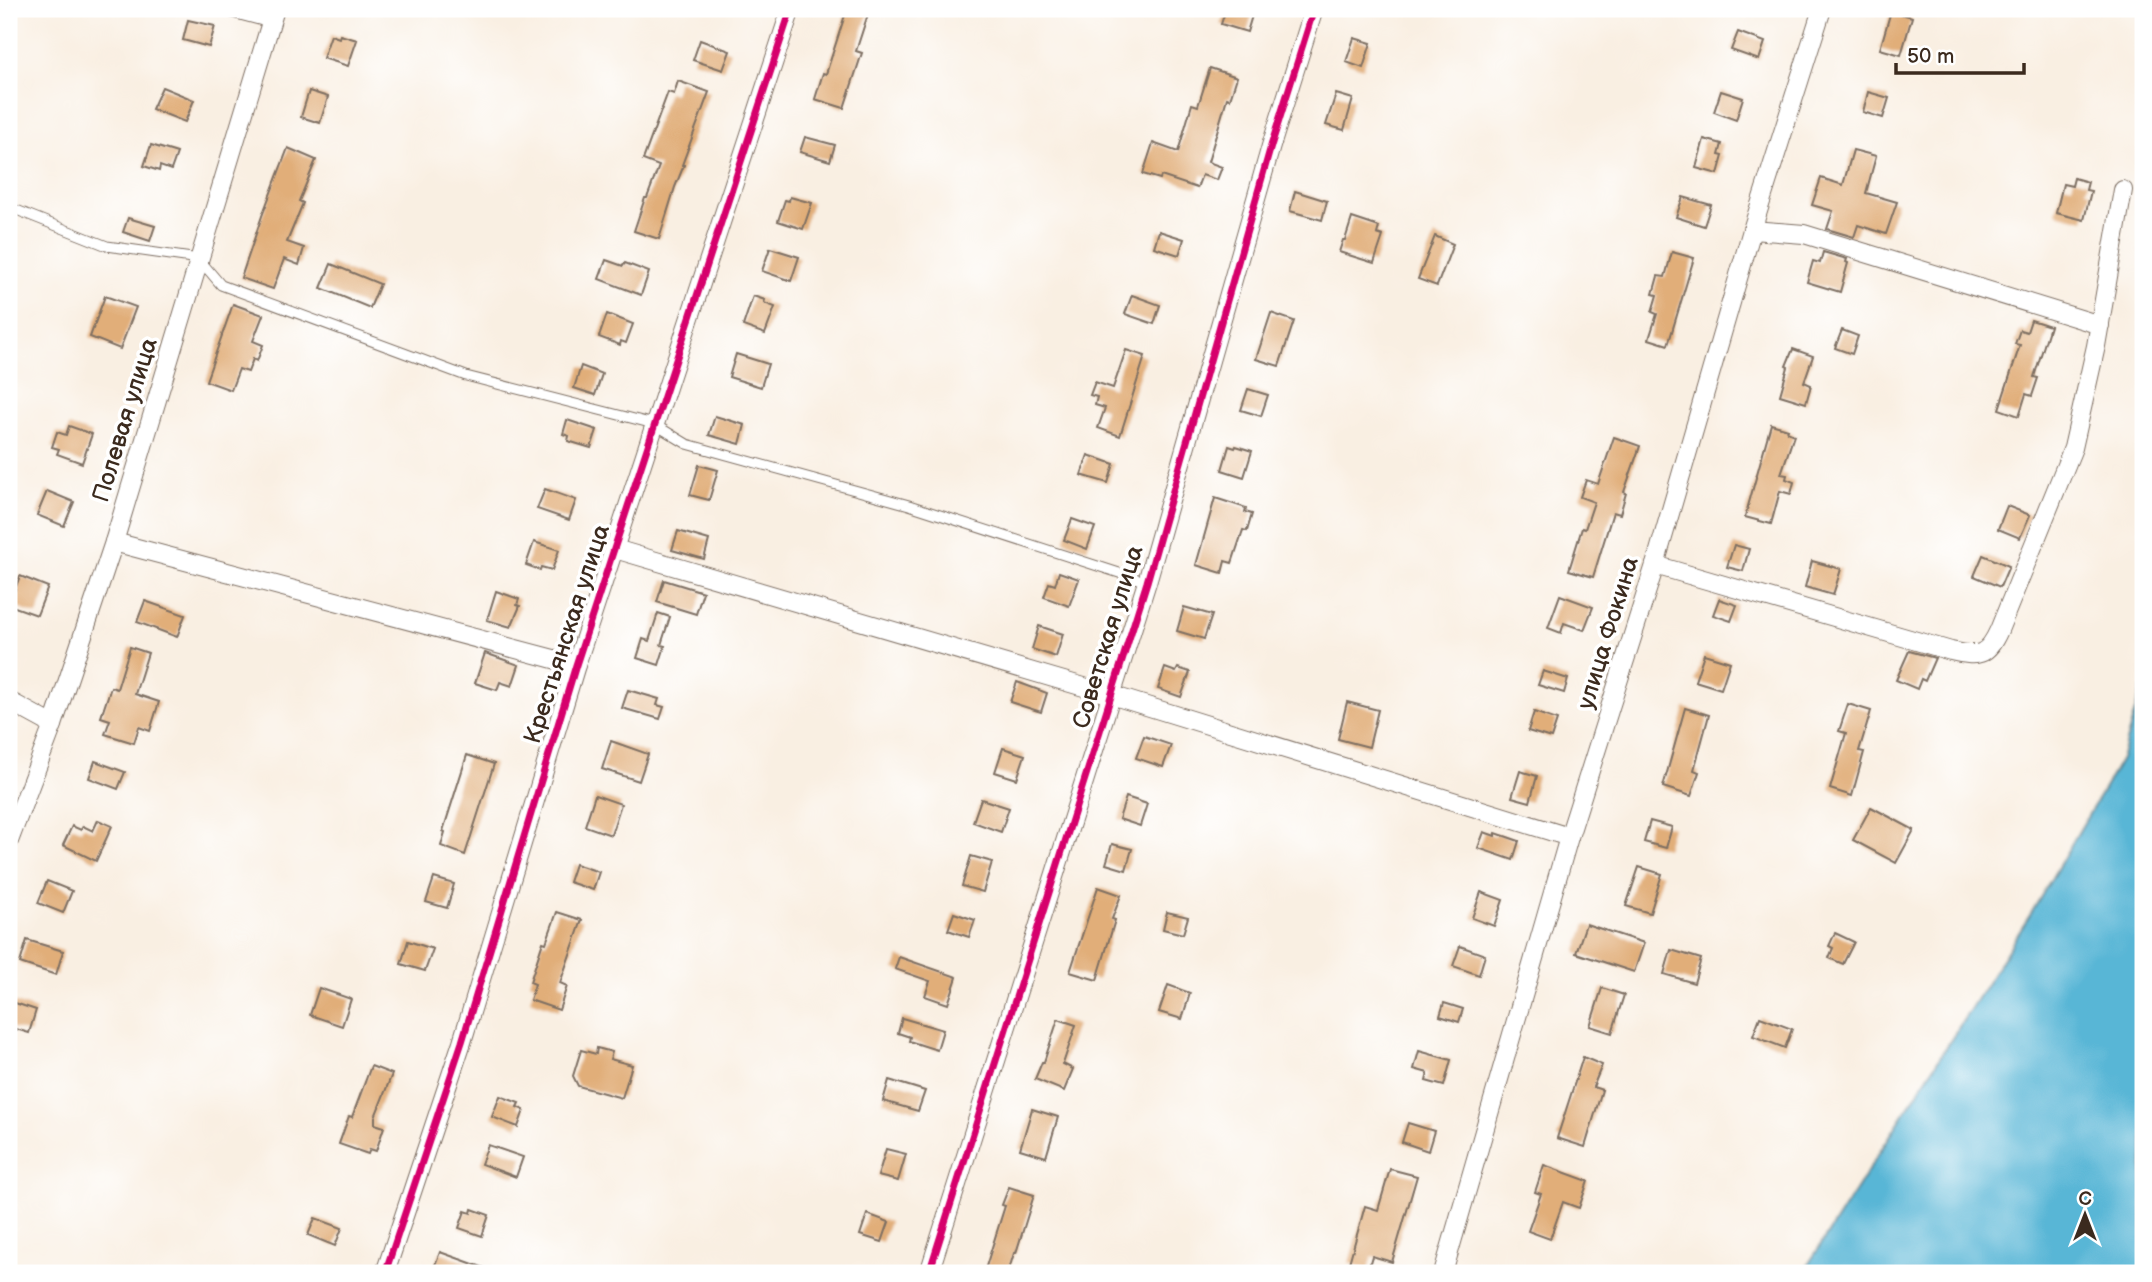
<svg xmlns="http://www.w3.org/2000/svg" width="2152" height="1282" font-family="'Balsamiq Sans',sans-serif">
<rect width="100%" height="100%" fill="#fff"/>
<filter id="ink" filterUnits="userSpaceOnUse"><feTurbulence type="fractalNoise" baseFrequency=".0143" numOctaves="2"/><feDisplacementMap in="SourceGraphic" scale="14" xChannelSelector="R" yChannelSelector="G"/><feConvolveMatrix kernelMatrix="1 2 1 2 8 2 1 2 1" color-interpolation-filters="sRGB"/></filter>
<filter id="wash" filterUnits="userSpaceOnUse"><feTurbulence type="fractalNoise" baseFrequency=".00686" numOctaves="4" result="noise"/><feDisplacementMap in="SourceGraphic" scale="28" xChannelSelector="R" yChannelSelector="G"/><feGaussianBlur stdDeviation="1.57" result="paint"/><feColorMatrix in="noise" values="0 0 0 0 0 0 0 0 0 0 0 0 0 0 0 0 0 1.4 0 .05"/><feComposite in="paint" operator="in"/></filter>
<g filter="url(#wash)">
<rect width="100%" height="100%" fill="#f9efe2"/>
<path fill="#58b6d6" stroke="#4a707a" stroke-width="2" d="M2143,685v588h-340l229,-361 89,-153z"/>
<g id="blocks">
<g fill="#e1ae79">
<path d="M847,9h15l7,2 -13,40 6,2 -18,55 -29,-9 8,-26 3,1z"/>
<path d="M1226,9h28l-7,23 -26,-8z"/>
<path d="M1891,11l21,6 -11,38 -21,-6z"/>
<path d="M188,20l27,6 -6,21 -26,-7z"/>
<path d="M1738,32l27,10 -6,18 -28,-10z"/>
<path d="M331,35l8,3 1,-3 17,5 -9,26 -25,-8z"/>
<path d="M1354,38l17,5 -8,25 -17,-6z"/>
<path d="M700,40l30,11 -7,19 -30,-10z"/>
<path d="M1210,68l27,9 -7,22 -3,-1 -19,64 14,5 -5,13 -15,-5 -5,13 -36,-12 -1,3 -17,-5 10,-31 25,9 14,-48 6,2z"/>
<path d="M678,81l31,11 -27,73h2l-9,22 -16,52 -25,-8 11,-33h2l12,-32 -16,-6 25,-68 6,2z"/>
<path d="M162,87l32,13 -9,22 -33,-13z"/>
<path d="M309,91l19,6 -8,26 -19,-6z"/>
<path d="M1721,91l22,7 -7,22 -22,-8z"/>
<path d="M1868,92l21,6 -6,20 -20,-6z"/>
<path d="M1336,94l17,5 -9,31 -18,-5z"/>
<path d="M805,137l30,8 -5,16 -30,-9z"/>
<path d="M1704,139l18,5 -3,11 4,1 -5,18 -22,-6z"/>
<path d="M151,145l26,8 -6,17 -11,-4 -1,5 -15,-5z"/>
<path d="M288,148l28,12 -17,41 4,2 -16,39 17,6 -5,17 -15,-6 -11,30 -32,-11 21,-62z"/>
<path d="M1853,150l23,6 -10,37 31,9 -11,32 -28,-9 -4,12 -27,-8 6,-18 -21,-6 9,-27 22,7z"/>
<path d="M2074,178l14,4 -2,8 5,1 -7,29 -28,-7 7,-29 9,2z"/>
<path d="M1295,191l32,10 -5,19 -32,-9z"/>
<path d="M790,197l22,6 -9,26 -25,-8 7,-21 4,1z"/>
<path d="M1683,197l28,8 -7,21 -28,-9z"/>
<path d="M128,218l27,8 -5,15 -27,-9z"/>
<path d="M1352,218l27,9 -2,7 6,2 -9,27 -35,-11 4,-12h2z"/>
<path d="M1159,231l25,8 -5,16 -25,-8z"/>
<path d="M1435,236l18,8 -16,42 -19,-7z"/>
<path d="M770,248l29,9 -8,24 -29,-10z"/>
<path d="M1672,252l22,6 -26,87 -19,-6 8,-25 -5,-2 5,-17 -4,-1 5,-18 7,1z"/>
<path d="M1823,252l24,7 -1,3 2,1 -8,29 -33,-10 6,-21 7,2z"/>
<path d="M606,260l17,6 2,-3 24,9 -8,23 -42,-16z"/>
<path d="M331,264l49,20 -10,24 -49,-20z"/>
<path d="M1132,295l28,10 -6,19 -29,-10z"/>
<path d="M105,296l31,11 -16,42 -30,-12z"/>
<path d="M753,296l12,4 -1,3 11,4 -10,27 -22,-8z"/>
<path d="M233,304l30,11 -10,26 10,4 -6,16 -4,-2 -5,13 -9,-3 -8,21 -25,-9z"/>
<path d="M1271,313l23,8 -15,45 -23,-7z"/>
<path d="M607,314l26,10 -7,19 -5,-2 -1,4 -21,-8z"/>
<path d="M2031,320l19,6 -16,51 4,1 -6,18 -6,-2 -7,22 -20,-7 21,-64 -5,-1 5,-14 7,2z"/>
<path d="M1842,330l16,6 -6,18 -17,-6z"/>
<path d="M1793,349l20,7 -9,26 7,3 -5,18 -26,-8 8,-28 -2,-1z"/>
<path d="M1126,350l19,6 -25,80 -22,-8 7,-20 -10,-3 2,-8 -7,-2 5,-13 18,6z"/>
<path d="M736,354l32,10 -7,23 -32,-10z"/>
<path d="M581,366l21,8 -7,21 -21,-7z"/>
<path d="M1248,389l20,6 -7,21 -20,-6z"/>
<path d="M715,416l30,9 -5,19 -31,-9z"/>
<path d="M567,420l30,10 -6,18 -23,-7 1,-5 -6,-2z"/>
<path d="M1771,424l17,5 -1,3 7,3 -13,39 6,1 -1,4 8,3 -3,12 -11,-3 -9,33 -26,-7z"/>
<path d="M69,426l23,8 -10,29 -25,-9 2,-5 -7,-2 5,-15 9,3z"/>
<path d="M1614,437l26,9 -16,46 2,1 -6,21 -7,-2 -20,65 -24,-7 13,-42 3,1 9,-27 -14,-5 6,-17 12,4z"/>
<path d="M1229,446l6,2 1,-2 16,5 -8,26 -22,-7z"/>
<path d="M1088,455l26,9 -6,19 -27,-8z"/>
<path d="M699,465l19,5 -9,30 -19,-5z"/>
<path d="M545,489l31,11 -7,20 -32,-11z"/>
<path d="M47,491l27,11 -10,24 -27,-11z"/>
<path d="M1215,498l31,10 -1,4 7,2 -5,17 -4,-1 -11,33 -7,-2 -3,12 -26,-8z"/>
<path d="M2007,506l23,9 -10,23 -22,-9z"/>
<path d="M1072,519l23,8 -8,22 -23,-9z"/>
<path d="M678,531l31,9 -5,19 -32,-9z"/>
<path d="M534,542l25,8 -7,20 -11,-3 -1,3 -14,-5z"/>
<path d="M1734,545l15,4 -6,22 -16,-4z"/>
<path d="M1983,555l26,11 -9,21 -26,-11z"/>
<path d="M1812,561l29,8 -8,26 -28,-8z"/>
<path d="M1059,572l20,7 -10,27 -25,-9 5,-14 6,2z"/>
<path d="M20,576l28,11 -11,28 -28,-10z"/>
<path d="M664,580l39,12 -7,22 -39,-12z"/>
<path d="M496,591l23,8 -2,6 3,1 -9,21 -24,-7z"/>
<path d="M1560,595l33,12 -9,23 -20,-7 -3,10 -13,-5z"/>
<path d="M1719,599l18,6 -6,16 -18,-6z"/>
<path d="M145,601l40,14 -8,22 -40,-15z"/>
<path d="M1184,607l28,8 -8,24 -27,-8z"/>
<path d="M658,613l12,4 -9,28 4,1 -6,19 -22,-7 6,-19 6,2z"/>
<path d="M1039,626l24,8 -7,23 -24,-8z"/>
<path d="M130,647l18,6 -13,41 24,8 -9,29 -11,-4 -5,16 -29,-9 5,-14 -9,-3 10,-30 6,2z"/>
<path d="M1909,651l26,7 -10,23 -4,-2 -4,10 -21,-9z"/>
<path d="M485,653l34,12 -7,21 -12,-4 -3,8 -22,-7z"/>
<path d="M1704,654l26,8 -9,27 -26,-8z"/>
<path d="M1165,668l11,4 2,-4 12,4 -9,25 -23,-8z"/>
<path d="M1543,671l25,8 -4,14 -26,-8z"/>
<path d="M1017,682l30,11 -6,19 -31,-10z"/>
<path d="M628,690l31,9 -2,6 7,2 -4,12 -38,-11z"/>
<path d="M1347,702l31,8 -9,37 -31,-8z"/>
<path d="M1848,704l23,7 -12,40 5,1 -12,44 -22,-7 16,-56 -7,-2z"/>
<path d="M1685,708l24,7 -15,55 5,2 -8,24 -28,-9z"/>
<path d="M1534,712l23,8 -6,18 -23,-7z"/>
<path d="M1144,736l27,9 -8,22 -27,-9z"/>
<path d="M611,741l37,13 -9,27 -37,-12z"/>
<path d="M1003,748l22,7 -8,24 -22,-7z"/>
<path d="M467,755l27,9 -29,91 -24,-9 4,-14 -2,-1z"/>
<path d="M95,761l30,11 -7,17 -29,-11z"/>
<path d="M1520,771l17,5 -7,26 -18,-5z"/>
<path d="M595,795l26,9 -10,31 -26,-9z"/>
<path d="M1126,797l21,7 -7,22 -21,-7z"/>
<path d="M981,799l28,9 -8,24 -28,-10z"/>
<path d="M1871,807l43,23 -18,33 -43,-23z"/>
<path d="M98,820l14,6 -16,35 -33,-16 9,-19 9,4 2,-4 10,5z"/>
<path d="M1650,821l22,6 -6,21 -22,-6z"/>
<path d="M1484,832l11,4 1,-3 23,8 -6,19 -35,-12z"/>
<path d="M1112,844l20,5 -6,21 -20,-6z"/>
<path d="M971,856l21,6 -9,30 -21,-6z"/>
<path d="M575,864l24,8 -6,18 -24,-8z"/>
<path d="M1639,867l23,7 -12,39 -24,-7z"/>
<path d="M434,878l20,6 -7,24 -21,-6z"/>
<path d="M47,881l25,10 -9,22 -25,-10z"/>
<path d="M1098,887l23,8 -9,24 3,1 -18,60 -27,-8z"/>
<path d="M1481,892l22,8 -9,26 -22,-8z"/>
<path d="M557,912l25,8 -22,63 7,3 -8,24 -29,-10 5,-16 -5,-2 13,-40 3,1z"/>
<path d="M1167,912l21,5 -5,17 -20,-5z"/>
<path d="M954,913l21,7 -6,17 -21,-7z"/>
<path d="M1586,924l58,19 -10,29 -58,-19z"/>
<path d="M1835,933l19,9 -11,22 -14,-6 4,-10 -4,-2z"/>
<path d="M27,940l36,11 -7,24 -36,-12z"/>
<path d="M408,941l25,8 -8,22 -24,-7z"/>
<path d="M1460,946l25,9 -6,20 -26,-9z"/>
<path d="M1671,950l30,9 -7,24 -30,-9z"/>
<path d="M899,957l58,20 -9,27 -23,-8 5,-15 -35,-12z"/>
<path d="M1168,985l22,8 -8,26 -23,-7z"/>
<path d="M319,988l32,11 -9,27 -32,-11z"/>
<path d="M1602,988l22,7 -12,38 -22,-7z"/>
<path d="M9,1001l27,9 -7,23 -20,-6z"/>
<path d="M1444,1003l19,6 -4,13 -19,-6z"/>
<path d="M1760,1017l32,12 -7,19 -32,-12z"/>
<path d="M902,1018l41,12 -6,20 -28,-9 1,-4 -12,-4z"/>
<path d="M1058,1019l18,6 -13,39 10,5 -9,22 -29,-12 7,-17h2z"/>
<path d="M597,1048l15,4 -2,7 22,6 -10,33 -44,-12 -5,-10 8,-26 15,4z"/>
<path d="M1419,1051l32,9 -7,26 -18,-5 2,-8 -14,-4z"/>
<path d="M1583,1057l19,8 -9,22 9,3 -17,57 -28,-9z"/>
<path d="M371,1066l21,8 -17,43v7l9,3 -8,24 -6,-2 -2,5 -29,-10 10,-28 3,1z"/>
<path d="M889,1080l36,11 -7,20 -35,-10z"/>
<path d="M500,1096l19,7 -2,4 7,3 -6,17 -26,-10z"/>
<path d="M1032,1109l26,8 -12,40 -26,-8z"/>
<path d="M1408,1123l26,8 -6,20 -26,-9z"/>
<path d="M488,1145l35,12 -7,20 -35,-13z"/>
<path d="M886,1149l20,5 -8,27 -20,-5z"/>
<path d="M1544,1165l44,16 -9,27 -16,-6 -13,37 -22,-8 13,-37 -6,-2z"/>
<path d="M1390,1169l27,7 -25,86 -20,-6 -4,13 -19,-6 16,-57 13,4z"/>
<path d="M1009,1187l25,8 -18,58h-2l-6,20h-24l21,-67 -3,-1z"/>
<path d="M472,1209l17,6 -7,21 -23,-8 6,-17 6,2z"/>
<path d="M867,1214l22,8 -7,20 -22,-7z"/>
<path d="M315,1218l27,10 -7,18 -27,-11z"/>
<path d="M440,1252l53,19v2h-61z"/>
</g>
</g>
</g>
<g filter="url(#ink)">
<use href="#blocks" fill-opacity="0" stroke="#7e6f63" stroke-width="2"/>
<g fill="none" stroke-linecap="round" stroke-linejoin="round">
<g stroke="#7e6f63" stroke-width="11">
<g id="lane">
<path d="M217,9l53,14"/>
<path d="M9,207l98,39 92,13 22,26 245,91 188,48 33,20 222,61 238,77"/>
</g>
</g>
<g stroke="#7e6f63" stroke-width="20">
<g id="street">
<path d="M1752,230l52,4 296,91"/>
<path d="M114,542l462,123"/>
<path d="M615,549l496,146 458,142"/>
<path d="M1655,565l296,86c27,6 36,6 48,-21l74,-182 23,-102 27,-156"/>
<path d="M9,701l44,24"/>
<path d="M9,841l44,-116 61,-183 161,-533"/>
<path d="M385,1273l77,-231 114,-377 215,-656"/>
<path d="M929,1273l218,-691 124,-436 43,-137"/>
<path d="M1443,1273l126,-436 86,-272 97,-335 70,-221"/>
</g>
</g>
<use href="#lane" stroke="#fff" stroke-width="9"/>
<use href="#street" stroke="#fff" stroke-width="18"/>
<g stroke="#fff" stroke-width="11">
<g id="cycleway">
<path d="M385,1273l77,-231 114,-377 215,-656"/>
<path d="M929,1273l218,-691 124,-436 43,-137"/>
</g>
</g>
<use href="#cycleway" stroke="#d6006c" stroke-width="7"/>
</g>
</g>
<g text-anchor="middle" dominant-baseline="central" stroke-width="7" stroke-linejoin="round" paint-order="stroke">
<g font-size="24" fill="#3b2a1e" stroke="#fff">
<text transform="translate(125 420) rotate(-73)">Полевая улица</text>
<text transform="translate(1608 633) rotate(-73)">улица Фокина</text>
<text transform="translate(567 634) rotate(-72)">Крестьянская улица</text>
<text transform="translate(1108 637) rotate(-73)">Советская улица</text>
</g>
</g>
<rect width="2152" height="1282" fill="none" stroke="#fff" stroke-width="35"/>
<g transform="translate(2085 1215)" stroke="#ffffff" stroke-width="5" paint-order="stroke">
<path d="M0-5L12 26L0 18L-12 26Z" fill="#3b2a1e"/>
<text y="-10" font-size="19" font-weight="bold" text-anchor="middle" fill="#3b2a1e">С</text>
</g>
<path d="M1896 63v10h128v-10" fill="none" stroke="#3b2a1e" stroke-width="3.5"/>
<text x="1907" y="63" font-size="21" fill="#3b2a1e" stroke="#ffffff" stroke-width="5" paint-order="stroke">50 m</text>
</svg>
